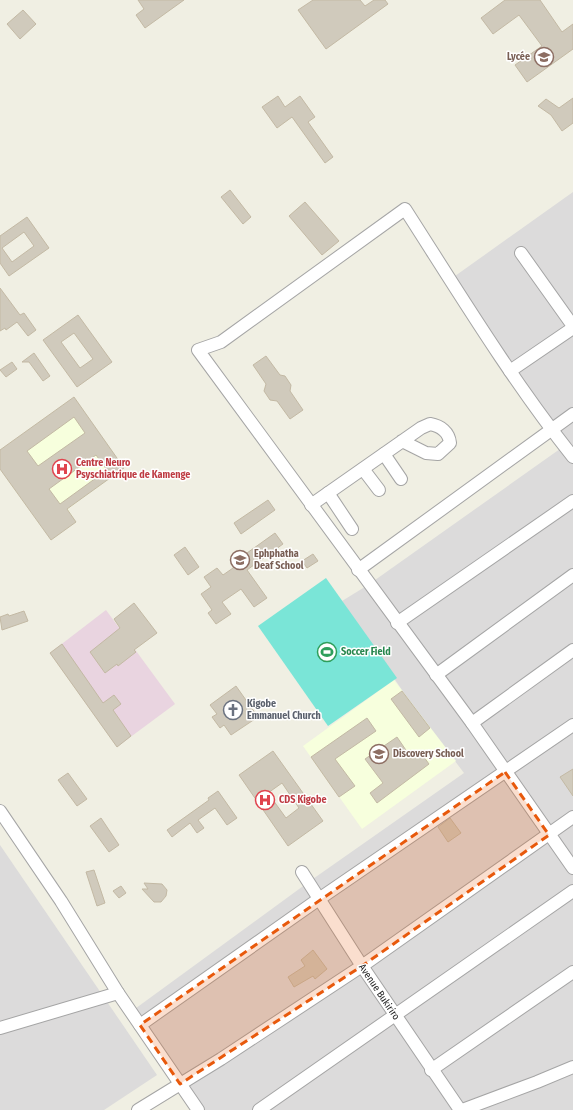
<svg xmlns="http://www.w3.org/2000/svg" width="573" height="1110" font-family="'Fira Sans Condensed',sans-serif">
<rect width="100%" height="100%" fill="#f0efe3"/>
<g fill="#dcdbdb">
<path d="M573,192v918h-373l-68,-99 178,-130 154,-108 -56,-74 -66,-98 26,-16 199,-141 -119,-163z"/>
<path d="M0,845l157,230 -53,35h-104z"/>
</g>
<path fill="#e9d4e0" d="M106,610l69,94 -58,43 -67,-94z"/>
<g fill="#f7ffdd">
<path d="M74,397l50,71 -56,41 8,13 -25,18 -51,-71v-19z"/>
<path d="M394,680l62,81 -94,68 -59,-83z"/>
</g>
<path fill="#7ae5d7" d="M326,578l71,100 -69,48 -70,-100z"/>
<g fill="#d0cabc" stroke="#c3b9a4" fill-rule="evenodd">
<path d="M138,0h46l-39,28 -9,-13 8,-6z"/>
<path d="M313,0h47l5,6 9,-6h11l3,4 -62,45 -28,-39z"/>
<path d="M505,0h35l22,32 11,-8v25l-46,33 -12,-17 27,-19 -23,-31 -26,19 -12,-16z"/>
<path d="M23,10l13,14 -16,15 -13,-15z"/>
<path d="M278,96l7,11 15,-11 15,21 -7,5 25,35 -8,6 -33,-46 -15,11 -15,-21z"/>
<path d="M573,98v25l-11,8 -11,-16 -13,-9 8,-7 13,9z"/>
<path d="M230,190l21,27 -8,7 -22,-27z"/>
<path d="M305,202l34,39 -17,14 -33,-39z"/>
<path d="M27,217l22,31 -40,28 -9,-13v-27zM24,232l10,14 -22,16 -10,-14z"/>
<path d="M0,288l20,27 4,-2 12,17 -8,6 -11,-14 -11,8 -1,-2 -5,3z"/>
<path d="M78,315l34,47 -35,25 -34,-47zM74,333l19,26 -13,9 -19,-26z"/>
<path d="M34,353l16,23 -7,5 -14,-19h-7z"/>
<path d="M266,356l14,19 5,1 6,9 -1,6 13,19 -13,9 -13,-18 -7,-1 -6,-9 2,-7 -13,-19z"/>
<path d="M12,362l5,7 -11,8 -6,-7z"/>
<path d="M74,397l50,71 -57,41 9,13 -25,18 -51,-71v-19zM74,417l11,16 -47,33 -11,-15zM96,455l11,15 -47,34 -11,-15z"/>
<path d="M268,500l7,10 -34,24 -7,-11z"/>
<path d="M275,533l8,11 -36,26 20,28 -13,9 -13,-18 -19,13 9,12 -15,10 -8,-11 4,-3 -11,-16 10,-7 -7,-10 13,-9 6,7 20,-14 -3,-3z"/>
<path d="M185,547l14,20 -11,8 -14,-20z"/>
<path d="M313,554l5,7 -11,7 -5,-7z"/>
<path d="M134,603l23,30 -23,17 2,2 -18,14 -1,-2 -12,9 -15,-21 30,-24 -6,-9z"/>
<path d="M24,611l4,10 -26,9 -2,-13 8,-3 1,2z"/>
<path d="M62,644l41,59 11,-8 7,9 -8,6 18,26 -14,11 -67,-94z"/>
<path d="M236,686l22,31 -27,18 -7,-10 -4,3 -8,-11 5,-3 -7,-9z"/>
<path d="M402,691l28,37 -11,9 -28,-38z"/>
<path d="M367,718l9,13 -41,28 20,27 -16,11 -28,-40z"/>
<path d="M397,737l15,22 9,-6 8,11 -52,39 -7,-10 13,-10 -18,-24z"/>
<path d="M273,751l50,70 -35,25 -49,-71zM282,783l17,25 -13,10 -18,-25z"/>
<path d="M573,769v27l-13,-19z"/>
<path d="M68,773l19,26 -10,7 -19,-26z"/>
<path d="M218,791l19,27 -10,7 -12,-17 -17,12 6,8 -7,5 -7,-10 -18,14 -5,-7 42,-30 -1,-2z"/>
<path d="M101,818l18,27 -10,7 -19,-26z"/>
<path d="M450,818l11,15 -13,9 -10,-15z"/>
<path d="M94,870l11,33 -8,3 -11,-34z"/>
<path d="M144,883l18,1 5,6 -1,6 -5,6h-7l-12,-13h6z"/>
<path d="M121,886l5,7 -7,5 -6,-7z"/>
<path d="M313,950l14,19 -12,10 -2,-3 -19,11 -6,-10 17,-11 -4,-6z"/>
</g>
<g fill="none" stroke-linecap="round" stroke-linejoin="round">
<g stroke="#a5a5a5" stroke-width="14">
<g id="minor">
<path d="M521,253l52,73"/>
<path d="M510,371l63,-43"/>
<path d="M384,454l17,25"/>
<path d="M573,457c-62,-78 -114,-164 -168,-248l-184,133 -23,8 274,373 101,145"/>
<path d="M363,469l16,21"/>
<path d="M328,493l24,36"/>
<path d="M311,505l110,-77 9,-4c11,2 19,8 20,19l-12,11 -12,-1 -24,-12"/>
<path d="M358,570l215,-156"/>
<path d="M397,623l176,-122"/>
<path d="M436,675l137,-100"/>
<path d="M472,723l101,-73"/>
<path d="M0,811l61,90 57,92 80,117"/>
<path d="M302,872l60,94 98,144"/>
<path d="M140,1025l179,-126 254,-174"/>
<path d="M0,1028l118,-35"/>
<path d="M431,1070l142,-98"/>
<path d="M138,1110l83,-51 141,-93 211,-149"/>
<path d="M259,1110l314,-219"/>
<path d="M462,1110l75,-28 36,-15"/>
</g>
</g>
<use href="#minor" stroke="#fff" stroke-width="12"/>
</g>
<path fill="#e8590c" fill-opacity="0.2" stroke="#e8590c" stroke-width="3" stroke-dasharray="8 5" stroke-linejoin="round" d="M505,772l44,63 -187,131 -182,118 -40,-59z"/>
<defs>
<g id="school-ring" transform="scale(1)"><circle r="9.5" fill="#fff" stroke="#8d6e63" stroke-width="1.5"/><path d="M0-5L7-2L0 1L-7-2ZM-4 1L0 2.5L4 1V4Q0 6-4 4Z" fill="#8d6e63"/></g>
<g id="hospital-ring" transform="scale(1)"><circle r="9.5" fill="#fff" stroke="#e0444e" stroke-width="1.5"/><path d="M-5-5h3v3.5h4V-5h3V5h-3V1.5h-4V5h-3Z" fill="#e0444e"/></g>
<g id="stadium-ring" transform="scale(1)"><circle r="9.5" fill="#fff" stroke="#2e9e5b" stroke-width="1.5"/><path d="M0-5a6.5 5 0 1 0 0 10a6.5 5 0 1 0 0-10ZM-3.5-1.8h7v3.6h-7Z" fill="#2e9e5b"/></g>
<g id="church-ring" transform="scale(1)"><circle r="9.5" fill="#fff" stroke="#6b7280" stroke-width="1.5"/><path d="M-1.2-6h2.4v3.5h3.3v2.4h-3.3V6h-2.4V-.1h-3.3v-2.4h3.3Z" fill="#6b7280"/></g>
</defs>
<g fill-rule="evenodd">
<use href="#school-ring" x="544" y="57"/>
<use href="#hospital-ring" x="62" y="469"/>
<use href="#school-ring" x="240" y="560"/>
<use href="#stadium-ring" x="327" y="652"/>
<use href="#church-ring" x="233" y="710"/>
<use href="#school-ring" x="379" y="754"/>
<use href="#hospital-ring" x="265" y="800"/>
</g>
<g text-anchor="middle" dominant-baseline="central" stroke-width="3" stroke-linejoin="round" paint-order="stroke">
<g font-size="10" font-weight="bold" fill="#785e54" stroke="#fff" text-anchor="start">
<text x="530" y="57" text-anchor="end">Lycée</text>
<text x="254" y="554">Ephphatha<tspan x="254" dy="12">Deaf School</tspan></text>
<text x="393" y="754">Discovery School</text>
</g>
<g font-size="10" font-weight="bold" fill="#be3a42" stroke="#fff" text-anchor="start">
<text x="76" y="463">Centre Neuro<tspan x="76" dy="12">Psyschiatrique de Kamenge</tspan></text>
<text x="279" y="800">CDS Kigobe</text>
</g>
<g font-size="10" font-weight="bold" fill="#27864d" stroke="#fff" text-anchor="start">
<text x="341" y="652">Soccer Field</text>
</g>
<g font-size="10" font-weight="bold" fill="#5b616d" stroke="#fff" text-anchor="start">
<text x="247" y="704">Kigobe<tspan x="247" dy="12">Emmanuel Church</tspan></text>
</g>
<g font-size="10" fill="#1e1e1e" stroke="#fff">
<text transform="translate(379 992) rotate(56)">Avenue Bukiriro</text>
</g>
</g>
</svg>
